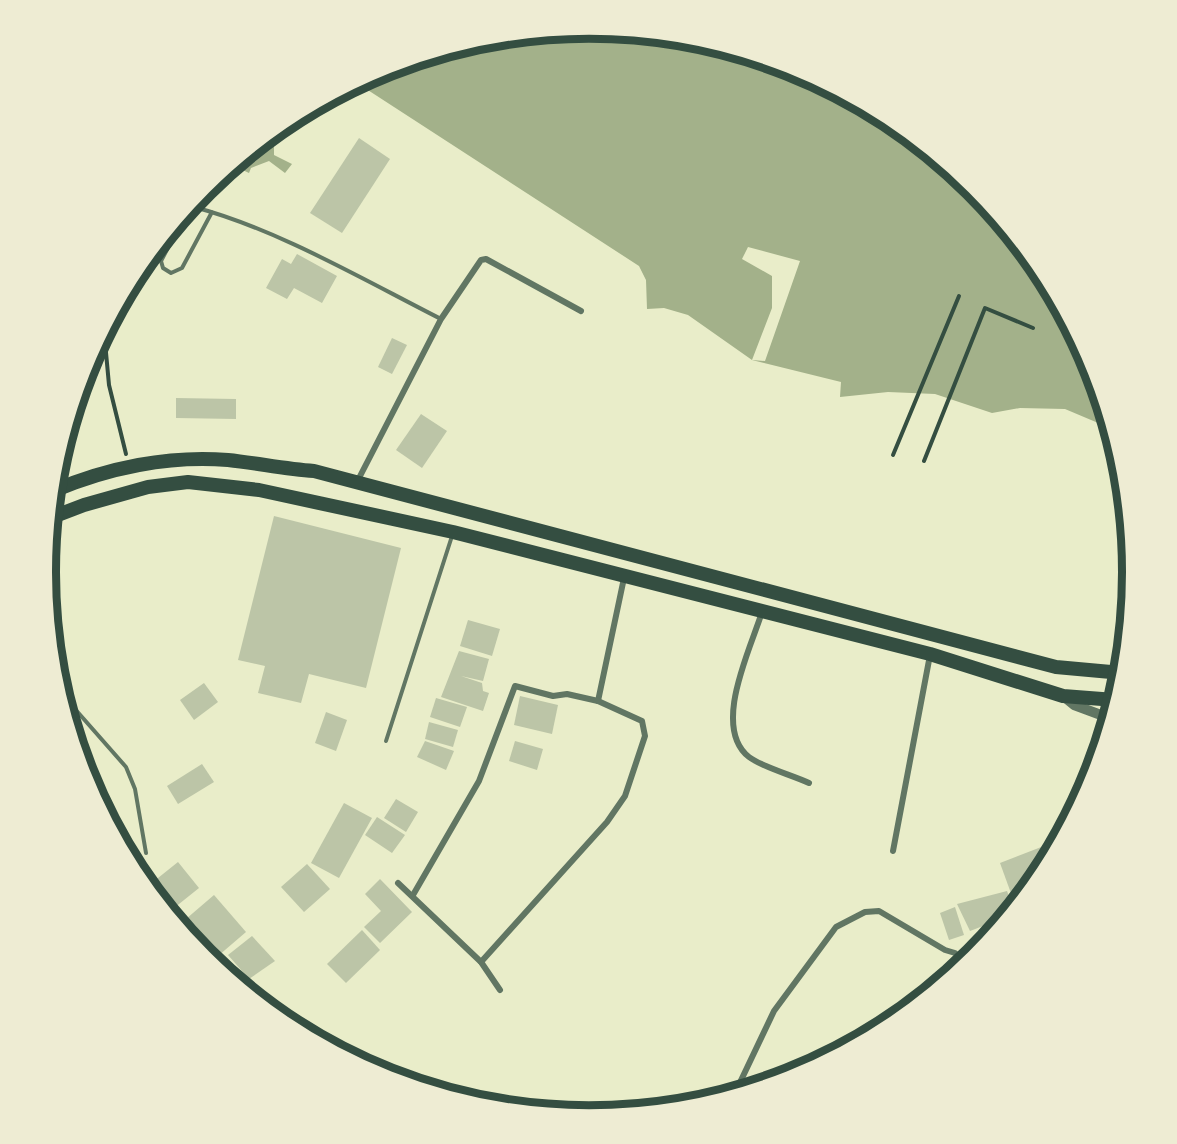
<svg xmlns="http://www.w3.org/2000/svg" width="1177" height="1144" font-family="'Fira Sans Condensed',sans-serif">
<rect width="100%" height="100%" fill="#e9edc9"/>
<g fill="#a3b18a">
<path d="M589,29l106,10 102,31 94,50 82,68 68,82 50,94 19,64 -45,-19 -45,-1 -28,5 -57,-19 -47,-2 -48,5 1,-15 -89,-22 -64,-45 -24,-7 -17,1 -1,-29 -7,-14 -282,-183 24,-13 102,-31z"/>
<path d="M274,130v25l18,9 -7,9 -16,-12 -18,7 -2,5 -17,-8z"/>
</g>
<path fill="#e9edc9" d="M748,247l52,14 -35,100 -13,-1 20,-52v-32l-30,-17z"/>
<g fill="#bcc5a7">
<path d="M359,138l31,21 -48,74 -32,-20z"/>
<path d="M297,254l40,22 -15,27 -28,-15 -7,11 -21,-11 16,-29 9,5z"/>
<path d="M392,338l15,7 -15,29 -14,-7z"/>
<path d="M176,398l60,1v20l-60,-1z"/>
<path d="M421,414l26,17 -25,37 -26,-18z"/>
<path d="M274,516l127,32 -35,140 -57,-14 -8,29 -43,-10 7,-27 -27,-6z"/>
<path d="M468,620l32,9 -8,27 -32,-10z"/>
<path d="M459,651l30,8 -6,22 -22,-5 21,7 1,8 6,2 -6,18 -42,-14z"/>
<path d="M204,683l14,19 -24,18 -14,-20z"/>
<path d="M520,696l38,9 -6,29 -38,-9z"/>
<path d="M436,698l31,9 -7,20 -30,-10z"/>
<path d="M326,712l21,8 -11,31 -21,-8z"/>
<path d="M429,722l29,8 -5,17 -28,-8z"/>
<path d="M425,741l29,10 -8,19 -29,-13z"/>
<path d="M515,741l28,8 -6,21 -28,-9z"/>
<path d="M202,764l12,18 -36,22 -11,-18z"/>
<path d="M396,799l22,13 -12,20 -22,-14z"/>
<path d="M344,803l28,15 -33,60 -28,-15z"/>
<path d="M377,817l28,18 -13,18 -27,-18z"/>
<path d="M1049,844l3,8 -12,22 -12,16 -16,6 -12,-33z"/>
<path d="M178,862l21,26 -25,20 -21,-26z"/>
<path d="M307,864l23,25 -26,23 -23,-25z"/>
<path d="M380,879l32,33 -32,31 -16,-16 17,-16 -16,-17z"/>
<path d="M1007,891l6,16 -9,11 -34,13 -13,-27z"/>
<path d="M214,895l32,37 -28,24 -32,-37z"/>
<path d="M955,907l9,28 -15,5 -9,-27z"/>
<path d="M362,930l18,20 -34,33 -19,-19z"/>
<path d="M252,936l23,25 -26,18 -21,-24z"/>
</g>
<g fill="none" stroke-linecap="round" stroke-linejoin="round">
<g stroke="#344e41" stroke-width="4">
<path d="M104,331l5,54 17,69"/>
<path d="M893,455l66,-159"/>
<path d="M924,461l61,-153 48,20"/>
</g>
<g stroke="#617663" stroke-width="4">
<path d="M212,212l-30,56 -11,5 -8,-5 -2,-7 27,-51 6,-3c83,22 170,73 247,112"/>
<path d="M60,692l66,75 9,22 11,64"/>
<path d="M386,741l66,-205"/>
</g>
<g stroke="#617663" stroke-width="6">
<path d="M357,482l84,-163 40,-59 5,-1 95,52"/>
<path d="M762,612c-11,36 -51,115 -13,145 13,10 43,18 60,26"/>
<path d="M598,701l26,-123"/>
<path d="M893,851l37,-196"/>
<path d="M398,883l83,79 19,28"/>
<path d="M413,895l66,-114 36,-95 38,10 14,-2 31,7 44,20 3,15 -20,60 -18,26 -126,140"/>
<path d="M735,1093l39,-82 62,-84 29,-15 14,-1 66,39 10,3 10,10"/>
</g>
<path stroke="#617663" stroke-width="10" d="M1063,696l11,9 35,13"/>
<g stroke="#344e41" stroke-width="14">
<path d="M53,491c54,-23 116,-36 175,-31 29,3 57,9 86,11l742,196 66,6"/>
<path d="M50,518l34,-13 64,-18 40,-5 71,8 194,42 477,122 133,42 52,4"/>
</g>
</g>
<path d="M0 0H1177V1144H0ZM56 572a533 533 0 1 1 1066 0a533 533 0 1 1-1066 0Z" fill="#eeecd3" fill-rule="evenodd"/>
<path fill="none" stroke="#344e41" stroke-width="8" d="M56 572a533 533 0 1 1 1066 0a533 533 0 1 1-1066 0Z"/>
</svg>
